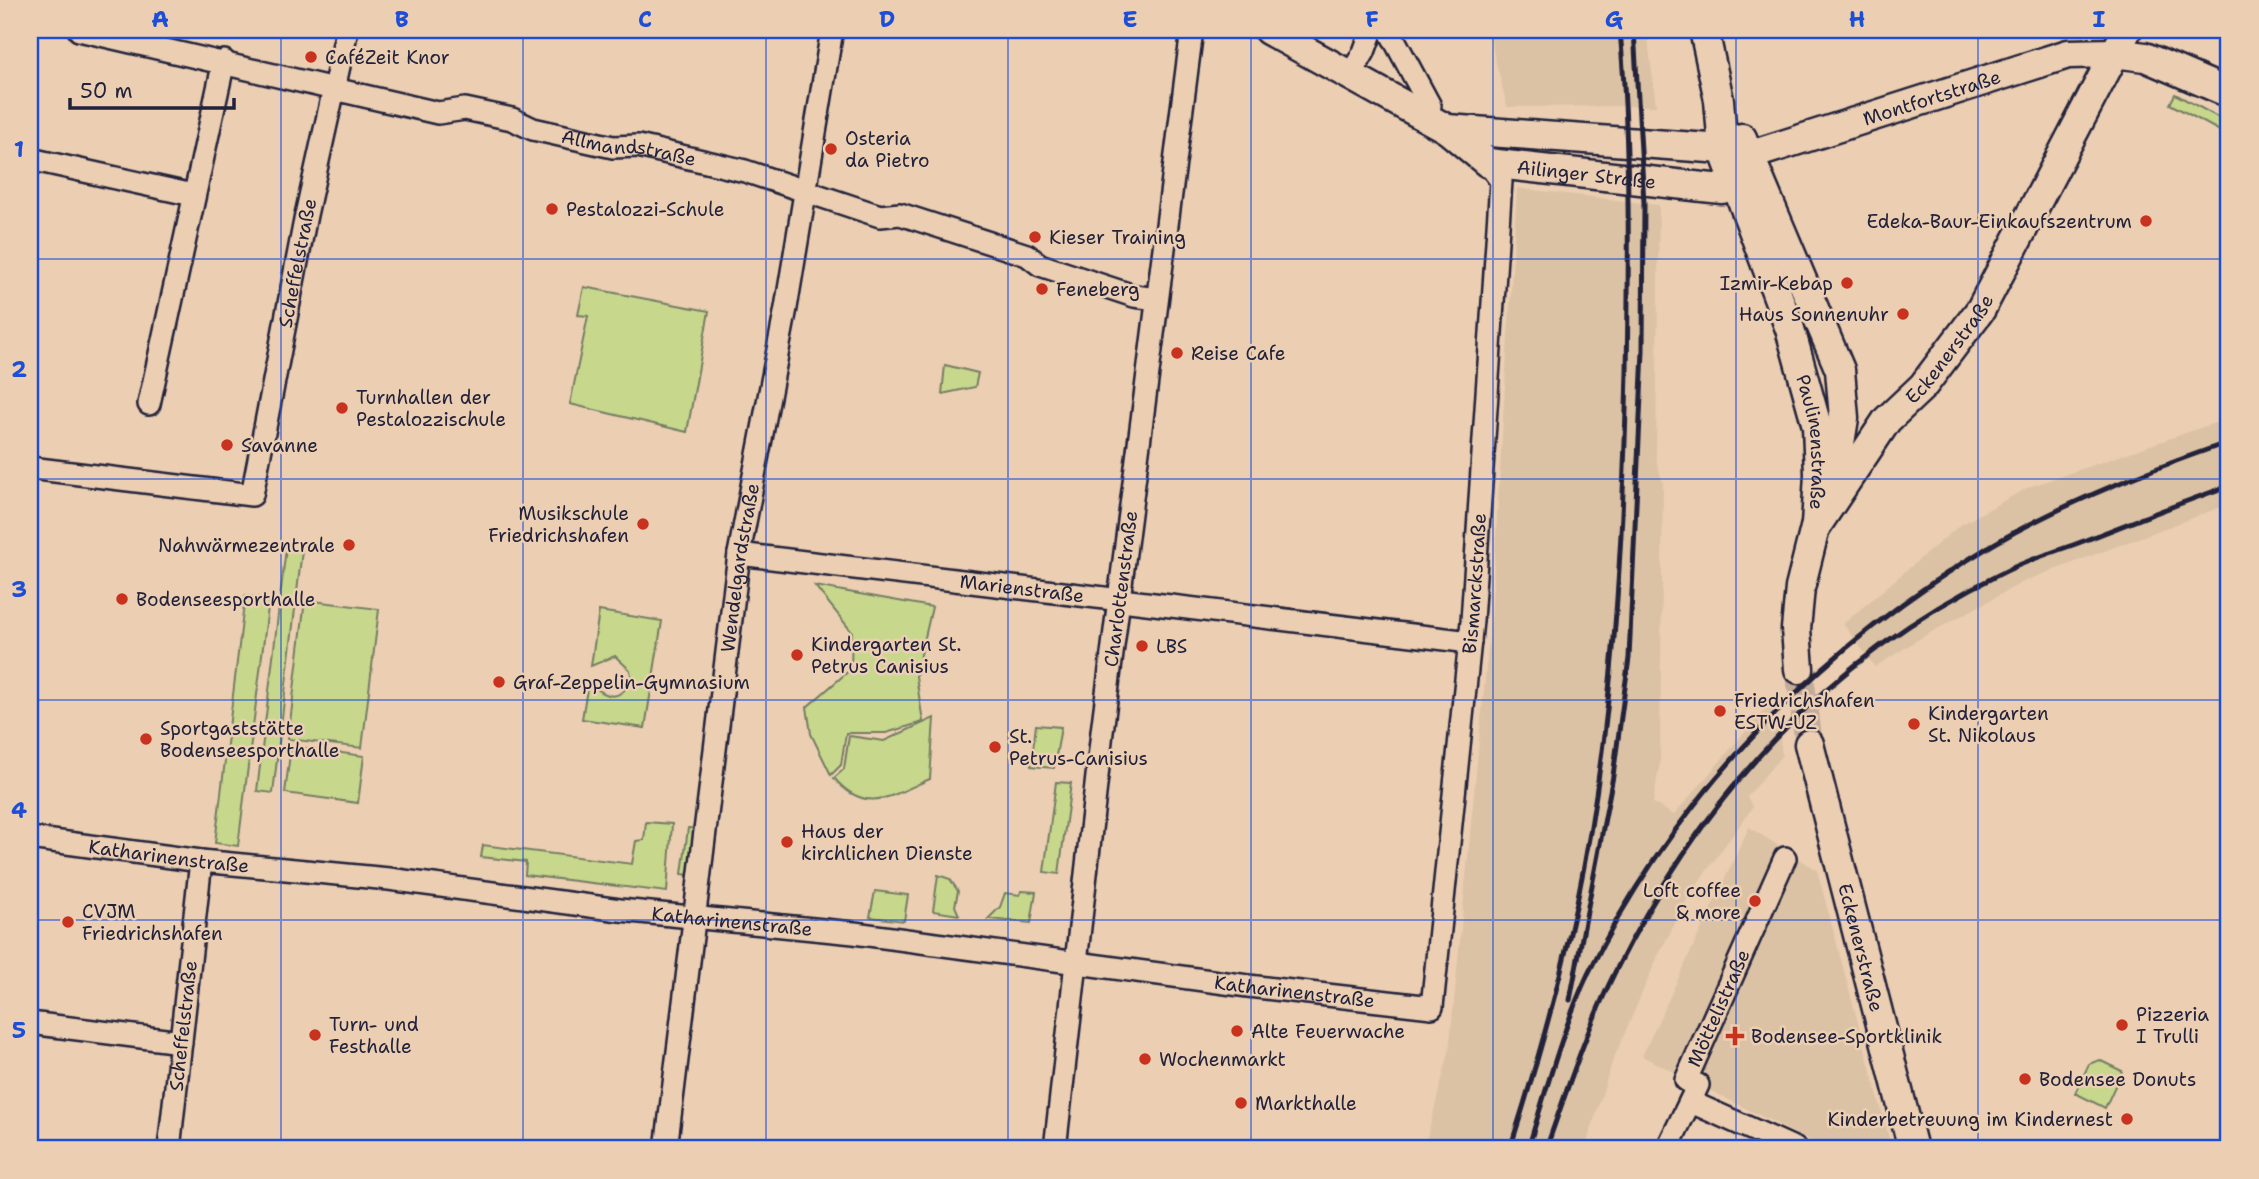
<svg xmlns="http://www.w3.org/2000/svg" width="2259" height="1179" font-family="'Shantell Sans',sans-serif">
<rect width="100%" height="100%" fill="#eccfb3"/>
<filter id="ink" filterUnits="userSpaceOnUse"><feTurbulence type="fractalNoise" baseFrequency=".0143" numOctaves="2"/><feDisplacementMap in="SourceGraphic" scale="14" xChannelSelector="R" yChannelSelector="G"/><feConvolveMatrix kernelMatrix="1 2 1 2 8 2 1 2 1" color-interpolation-filters="sRGB"/></filter>
<g filter="url(#ink)">
<g fill="#dcc2a4">
<path d="M1488,30h159l9,76 -149,1z"/>
<path d="M1517,188l142,17 -3,254 7,25 -3,279 -7,40 21,12 101,-118 7,58 -35,42 6,10 -63,87 -32,62 -46,107 -27,86h-161l25,-97 42,-435z"/>
<path d="M2229,418v86l-204,77 -106,58 -44,28 -32,-43 117,-99 69,-38z"/>
<path d="M1749,827l68,43 75,279h-66l-184,-93z"/>
</g>
<g fill="#c7d88c" stroke="#747d64" stroke-width="2">
<path d="M2175,94l54,29v13l-59,-32z"/>
<path d="M584,287l125,24 -22,121 -117,-28 18,-88 -10,-1z"/>
<path d="M945,365l33,8 -3,14 -33,7z"/>
<path d="M286,548l16,2 -29,243 -16,-2z"/>
<path d="M815,586l117,21 -16,69 7,46 -37,11h-40l-5,32 -10,10 -20,-41 -4,-27 44,-38 1,-37z"/>
<path d="M245,596l24,3 -31,247 -23,-3z"/>
<path d="M305,600l74,9 -17,139 -74,-9z"/>
<path d="M599,611l63,10 -17,107 -63,-9 6,-36c17,11 27,23 44,-2l-2,-11 -15,-14 -24,10z"/>
<path d="M934,718l-4,61c-38,16 -64,37 -96,-1l10,-9 5,-33 35,5z"/>
<path d="M1036,725l25,2 -7,41 -23,-2z"/>
<path d="M291,746l73,10 -6,47 -73,-10z"/>
<path d="M1056,782l15,1 -12,91 -15,-2z"/>
<path d="M646,822l26,2 -5,68 -142,-17 1,-13 -45,-5 2,-12 149,19 4,-23 8,-1z"/>
<path d="M688,828l10,1 -4,47 -12,-2z"/>
<path d="M938,875l12,4 8,12 -3,15 4,9 -26,-4z"/>
<path d="M875,891l33,4 -4,26 -34,-4z"/>
<path d="M1021,891l15,1 -5,31 -43,-4 12,-12 5,-14 15,2z"/>
<path d="M2099,1060l23,11 -17,37 -30,-15 14,-29z"/>
</g>
<g fill="none" stroke-linecap="round" stroke-linejoin="round">
<path stroke="#c4ac9b" stroke-width="28" stroke-dasharray="28 14" stroke-linecap="butt" d="M1799,669l10,75"/>
<g stroke="#22223b" stroke-width="26">
<g id="minor">
<path id="s1" d="M79,30l359,83 27,-4 47,10 21,10 80,18 25,-1 107,25 135,45 20,-2 127,41 13,10 94,31 23,3"/>
<path d="M1389,30l41,76 -3,13"/>
<path d="M1350,76l14,-24 8,-22"/>
<path d="M30,159l163,36"/>
<path d="M149,404l75,-343"/>
<path id="s2" d="M30,468l222,27 54,-280 41,-185"/>
<path id="s3" d="M739,554l731,88"/>
<path id="s4" d="M30,838l171,23 188,18 231,31 234,23 394,53 184,21 40,-386 29,-440 -13,-18"/>
<path d="M30,1023l151,19"/>
<path d="M1691,1102l105,47"/>
<path id="s5" d="M169,1149l32,-288"/>
<path id="s6" d="M666,1149l73,-595 47,-246 46,-278"/>
<path id="s7" d="M1055,1149l47,-417 90,-702"/>
<path id="s8" d="M1667,1149l31,-64 -12,-5 99,-222"/>
</g>
</g>
<g stroke="#22223b" stroke-width="33">
<g id="major">
<path id="s9" d="M1268,30l179,99 41,34 215,24 19,2 14,-5"/>
<path id="s10" d="M1704,30l15,70 4,49 67,180 27,97 2,48 -3,51"/>
<path id="s11" d="M1447,129l276,20 28,6 317,-101 46,-1 31,4 84,36"/>
<path d="M1742,138l98,232 4,48 -9,57 -7,17"/>
<path id="s12" d="M1799,669l-3,-40 4,-41 15,-60 72,-108 36,-34 58,-77 146,-279"/>
<path id="s13" d="M1809,744l104,405"/>
</g>
</g>
<use href="#minor" stroke="#eccfb3" stroke-width="21"/>
<use href="#major" stroke="#eccfb3" stroke-width="28"/>
<g stroke="#22223b" stroke-width="5">
<path d="M1570,1000l43,-224 16,-118 14,-307 1,-148 -10,-173"/>
<path d="M1510,1149c26,-81 49,-164 67,-247 36,-173 46,-355 50,-531 2,-115 3,-227 -7,-341"/>
<path d="M1528,1149c18,-58 34,-119 60,-175 88,-179 233,-328 404,-429 73,-43 157,-75 237,-103"/>
<path d="M1546,1149c21,-59 41,-121 69,-177 88,-175 209,-313 387,-399 25,-13 52,-21 79,-31 49,-19 98,-39 148,-56"/>
</g>
</g>
</g>
<path fill="none" stroke="#1d4ed8" stroke-width="2" stroke-opacity="0.55" d="M281,30v1119M523,30v1119M766,30v1119M1008,30v1119M1251,30v1119M1493,30v1119M1736,30v1119M1978,30v1119M30,259h2199M30,479h2199M30,700h2199M30,920h2199"/>
<g fill="#c8321e" stroke="#eccfb3" stroke-width="2.5">
<circle cx="311" cy="57" r="7"/>
<circle cx="831" cy="149" r="7"/>
<circle cx="552" cy="209" r="7"/>
<circle cx="2146" cy="221" r="7"/>
<circle cx="1035" cy="237" r="7"/>
<circle cx="1847" cy="283" r="7"/>
<circle cx="1042" cy="289" r="7"/>
<circle cx="1903" cy="314" r="7"/>
<circle cx="1177" cy="353" r="7"/>
<circle cx="342" cy="408" r="7"/>
<circle cx="227" cy="445" r="7"/>
<circle cx="643" cy="524" r="7"/>
<circle cx="349" cy="545" r="7"/>
<circle cx="122" cy="599" r="7"/>
<circle cx="1142" cy="646" r="7"/>
<circle cx="797" cy="655" r="7"/>
<circle cx="499" cy="682" r="7"/>
<circle cx="1720" cy="711" r="7"/>
<circle cx="1914" cy="724" r="7"/>
<circle cx="146" cy="739" r="7"/>
<circle cx="995" cy="747" r="7"/>
<circle cx="787" cy="842" r="7"/>
<circle cx="1755" cy="901" r="7"/>
<circle cx="68" cy="922" r="7"/>
<circle cx="2122" cy="1025" r="7"/>
<circle cx="1237" cy="1031" r="7"/>
<circle cx="315" cy="1035" r="7"/>
<path d="M1731.5 1025.5h7v7h7v7h-7v7h-7v-7h-7v-7h7z"/>
<circle cx="1145" cy="1059" r="7"/>
<circle cx="2025" cy="1079" r="7"/>
<circle cx="1241" cy="1103" r="7"/>
<circle cx="2127" cy="1119" r="7"/>
</g>
<g text-anchor="middle" dominant-baseline="central" stroke-width="5" stroke-linejoin="round" paint-order="stroke">
<g font-size="19" fill="#22223b" stroke="#eccfb3" text-anchor="start">
<text x="325" y="57">CaféZeit Knor</text>
<text x="845" y="138">Osteria<tspan x="845" dy="22">da Pietro</tspan></text>
<text x="566" y="209">Pestalozzi-Schule</text>
<text x="2132" y="221" text-anchor="end">Edeka-Baur-Einkaufszentrum</text>
<text x="1049" y="237">Kieser Training</text>
<text x="1833" y="283" text-anchor="end">Izmir-Kebap</text>
<text x="1056" y="289">Feneberg</text>
<text x="1889" y="314" text-anchor="end">Haus Sonnenuhr</text>
<text x="1191" y="353">Reise Cafe</text>
<text x="356" y="397">Turnhallen der<tspan x="356" dy="22">Pestalozzischule</tspan></text>
<text x="241" y="445">Savanne</text>
<text x="629" y="513" text-anchor="end">Musikschule<tspan x="629" dy="22">Friedrichshafen</tspan></text>
<text x="335" y="545" text-anchor="end">Nahwärmezentrale</text>
<text x="136" y="599">Bodenseesporthalle</text>
<text x="811" y="644">Kindergarten St.<tspan x="811" dy="22">Petrus Canisius</tspan></text>
<text x="1156" y="646">LBS</text>
<text x="513" y="682">Graf-Zeppelin-Gymnasium</text>
<text x="1734" y="700">Friedrichshafen<tspan x="1734" dy="22">ESTW-UZ</tspan></text>
<text x="1928" y="713">Kindergarten<tspan x="1928" dy="22">St. Nikolaus</tspan></text>
<text x="160" y="728">Sportgaststätte<tspan x="160" dy="22">Bodenseesporthalle</tspan></text>
<text x="1009" y="736">St.<tspan x="1009" dy="22">Petrus-Canisius</tspan></text>
<text x="801" y="831">Haus der<tspan x="801" dy="22">kirchlichen Dienste</tspan></text>
<text x="1741" y="890" text-anchor="end">Loft coffee<tspan x="1741" dy="22">&amp; more</tspan></text>
<text x="82" y="911">CVJM<tspan x="82" dy="22">Friedrichshafen</tspan></text>
<text x="2136" y="1014">Pizzeria<tspan x="2136" dy="22">I Trulli</tspan></text>
<text x="329" y="1024">Turn- und<tspan x="329" dy="22">Festhalle</tspan></text>
<text x="1251" y="1031">Alte Feuerwache</text>
<text x="1751" y="1036">Bodensee-Sportklinik</text>
<text x="1159" y="1059">Wochenmarkt</text>
<text x="2039" y="1079">Bodensee Donuts</text>
<text x="1255" y="1103">Markthalle</text>
<text x="2113" y="1119" text-anchor="end">Kinderbetreuung im Kindernest</text>
</g>
<g font-size="19" fill="#22223b" stroke="#eccfb3">
<text stroke="none"><textPath href="#s11" startOffset="495">Montfortstraße</textPath></text>
<text stroke="none"><textPath href="#s1" startOffset="565">Allmandstraße</textPath></text>
<text stroke="none"><textPath href="#s9" startOffset="357">Ailinger Straße</textPath></text>
<text stroke="none"><textPath href="#s2" startOffset="460">Scheffelstraße</textPath></text>
<text stroke="none"><textPath href="#s12" startOffset="368">Eckenerstraße</textPath></text>
<text stroke="none"><textPath href="#s10" startOffset="429">Paulinenstraße</textPath></text>
<text stroke="none"><textPath href="#s6" startOffset="586">Wendelgardstraße</textPath></text>
<text stroke="none"><textPath href="#s4" startOffset="1838">Bismarckstraße</textPath></text>
<text stroke="none"><textPath href="#s3" startOffset="285">Marienstraße</textPath></text>
<text stroke="none"><textPath href="#s7" startOffset="564">Charlottenstraße</textPath></text>
<text stroke="none"><textPath href="#s4" startOffset="140">Katharinenstraße</textPath></text>
<text stroke="none"><textPath href="#s4" startOffset="707">Katharinenstraße</textPath></text>
<text stroke="none"><textPath href="#s13" startOffset="210">Eckenerstraße</textPath></text>
<text stroke="none"><textPath href="#s4" startOffset="1274">Katharinenstraße</textPath></text>
<text stroke="none"><textPath href="#s8" startOffset="163">Möttelistraße</textPath></text>
<text stroke="none"><textPath href="#s5" startOffset="124">Scheffelstraße</textPath></text>
</g>
</g>
<rect width="2259" height="1179" fill="none" stroke="#eccfb3" stroke-width="77"/>
<path d="M70 98v10h164v-10" fill="none" stroke="#22223b" stroke-width="3.5"/>
<text x="80" y="98" font-size="21" fill="#22223b" stroke="#eccfb3" stroke-width="5" paint-order="stroke">50 m</text>
<rect x="38" y="38" width="2182" height="1102" fill="none" stroke="#1d4ed8" stroke-width="2.5"/>
<g font-size="23" text-anchor="middle" font-weight="bold" fill="#1d4ed8">
<text x="160" y="27">A</text>
<text x="402" y="27">B</text>
<text x="645" y="27">C</text>
<text x="887" y="27">D</text>
<text x="1130" y="27">E</text>
<text x="1372" y="27">F</text>
<text x="1614" y="27">G</text>
<text x="1857" y="27">H</text>
<text x="2099" y="27">I</text>
<text x="19" y="157">1</text>
<text x="19" y="377">2</text>
<text x="19" y="597">3</text>
<text x="19" y="818">4</text>
<text x="19" y="1038">5</text>
</g>
</svg>
